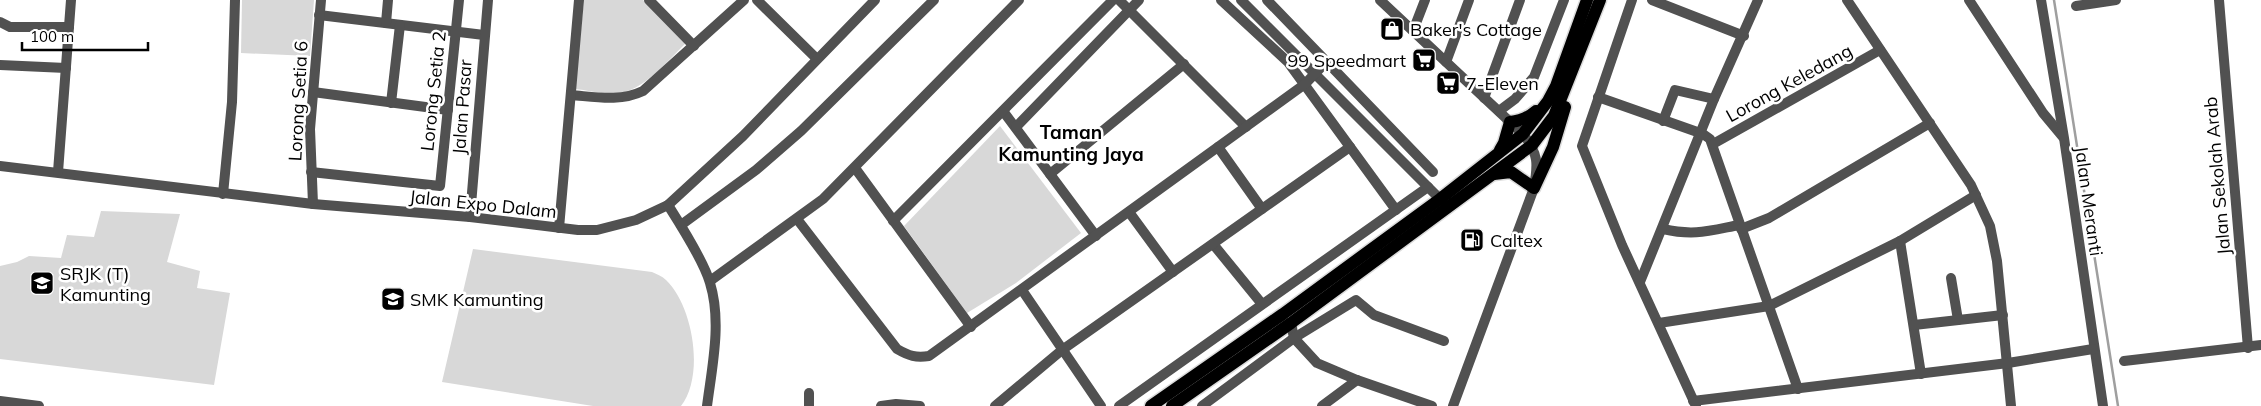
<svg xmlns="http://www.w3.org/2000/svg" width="2261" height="406" font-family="Mulish,sans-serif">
<rect width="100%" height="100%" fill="#fff"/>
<g fill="#d8d8d8">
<path d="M242,0h72l-4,56 -69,-3z"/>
<path d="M584,0h59l46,40c-19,18 -41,47 -68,53 -13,3 -33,-3 -46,-4z"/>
<path d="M1000,126l81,107 -65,50 -49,30 -63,-87z"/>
<path d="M101,211l79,3 -13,48 33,9 -3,17 33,5 -16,92 -214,-26v-93l17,-4 12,-6 32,2 6,-23 27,2z"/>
<path d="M473,249l179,23c4,2 10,4 14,8 27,26 39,95 15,126h-88l-151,-24z"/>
</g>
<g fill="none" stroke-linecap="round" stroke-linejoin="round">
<path stroke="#9f9f9f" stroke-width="2.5" d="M2054,0l64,406"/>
<g stroke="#dbdbdb" stroke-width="15">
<g id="major">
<path d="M1500,150l4,-7 6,-21c11,-1 18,-4 26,-11"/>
<path d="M1494,174l17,-2 23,16 19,-41 12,-40"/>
<path d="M1151,406l132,-92 157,-115 83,-65 25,-33 8,-15 31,-86"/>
<path d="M1172,406l119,-83 241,-178 22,-29 46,-116"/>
</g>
</g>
<g stroke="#515151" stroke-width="10">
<path d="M649,0l45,46"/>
<path d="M757,0l60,59"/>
<path d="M1119,0l127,127"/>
<path d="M1221,0l67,62 108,148"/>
<path d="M1241,0l203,203"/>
<path d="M1267,0l166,172"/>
<path d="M1380,0l143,134c16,20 15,30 11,54l-81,218"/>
<path d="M1632,0l-50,146 40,99 74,161"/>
<path d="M1652,0l92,36"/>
<path d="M1847,0l124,185 19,41 7,35 14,145"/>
<path d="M1969,0l74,113 20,24"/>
<path d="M2041,0l23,138 39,268"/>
<path d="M2219,0l29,348"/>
<path d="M2076,6l40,-6"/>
<path d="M319,15l165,20"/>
<path d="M0,22l10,5h59"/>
<path d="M386,23l2,-23"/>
<path d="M1413,31l12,-31"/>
<path d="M1446,62l23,-62"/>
<path d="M0,65l66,3"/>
<path d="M313,92l135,18"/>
<path d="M571,95c25,2 49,7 72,-4l101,-91"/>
<path d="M1598,97l105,37 7,5 88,250"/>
<path d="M1484,98l36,-98"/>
<path d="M391,103l9,-78"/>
<path d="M1003,111l93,125"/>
<path d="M1499,111l16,-12 19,-22 30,-77"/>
<path d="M1663,121l12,-31 39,9"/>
<path d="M1016,127l123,-127"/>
<path d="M1713,144l167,-94"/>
<path d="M1218,147l44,62"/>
<path d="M0,166l313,38 157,13 108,13h19l39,-10 32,-15 75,-69 132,-136"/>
<path d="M855,168l116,159"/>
<path d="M58,172l13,-172"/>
<path d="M311,172l129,14 19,-186"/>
<path d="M1050,174l134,-110"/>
<path d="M223,194l9,-92 3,-102"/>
<path d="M313,204l-3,-75 11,-129"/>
<path d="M668,205c12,19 36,56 42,78 12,39 2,84 -3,123"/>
<path d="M1129,212l44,60"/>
<path d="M470,217l18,-217"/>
<path d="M797,219l100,130c12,7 19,9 32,7l376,-272 22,-23"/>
<path d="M893,221l220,-221"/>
<path d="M681,225l75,-55 45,-39 133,-131"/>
<path d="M559,228l20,-228"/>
<path d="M1663,229c31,7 45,2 76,-4"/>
<path d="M1741,229l28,-11 161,-95"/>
<path d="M1900,241l21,133"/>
<path d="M1213,244l49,60"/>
<path d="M1951,278l7,42"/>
<path d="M710,281l113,-82 196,-199"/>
<path d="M1640,282l74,-183 44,-99"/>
<path d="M1022,290l79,116"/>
<path d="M1291,323l3,15 23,25 40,17 75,26"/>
<path d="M1659,323l110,-17 131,-65 76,-46"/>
<path d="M1914,325l89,-10"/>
<path d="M2124,361l137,-16"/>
<path d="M809,393v13"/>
<path d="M0,401l39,5"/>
<path d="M1693,401l315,-38 85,-14"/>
<path d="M881,406l15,-2 24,2"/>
<path d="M995,406l67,-56 288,-203"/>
<path d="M1119,406l309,-219"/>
<path d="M1202,406l92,-68 62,-38 18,15 70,26"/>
<path d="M1322,406l35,-26"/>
</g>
<use href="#major" stroke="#000" stroke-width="12"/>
</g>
<defs>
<g id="shop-square" transform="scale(1.25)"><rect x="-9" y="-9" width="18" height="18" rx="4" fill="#000" stroke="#fff"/><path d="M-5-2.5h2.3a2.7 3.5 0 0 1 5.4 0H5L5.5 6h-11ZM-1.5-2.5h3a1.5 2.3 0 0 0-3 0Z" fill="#fff"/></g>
<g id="supermarket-square" transform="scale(1.25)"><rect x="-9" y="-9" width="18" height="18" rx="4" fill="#000" stroke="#fff"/><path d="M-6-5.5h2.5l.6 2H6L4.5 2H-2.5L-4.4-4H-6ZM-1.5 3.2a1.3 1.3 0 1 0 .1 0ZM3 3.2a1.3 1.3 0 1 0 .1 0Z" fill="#fff"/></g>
<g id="fuel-square" transform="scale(1.25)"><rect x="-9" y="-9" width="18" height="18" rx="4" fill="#000" stroke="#fff"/><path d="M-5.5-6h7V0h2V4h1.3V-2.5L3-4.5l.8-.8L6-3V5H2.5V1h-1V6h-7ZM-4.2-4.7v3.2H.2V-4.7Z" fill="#fff"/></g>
<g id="school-square" transform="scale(1.25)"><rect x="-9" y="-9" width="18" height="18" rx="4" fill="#000" stroke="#fff"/><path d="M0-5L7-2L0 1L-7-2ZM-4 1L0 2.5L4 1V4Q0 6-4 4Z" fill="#fff"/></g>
</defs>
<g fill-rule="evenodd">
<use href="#shop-square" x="1392" y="29"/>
<use href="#supermarket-square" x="1424" y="60"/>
<use href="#supermarket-square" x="1448" y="83"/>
<use href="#fuel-square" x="1472" y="240"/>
<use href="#school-square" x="42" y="283"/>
<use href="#school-square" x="393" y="299"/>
</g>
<g text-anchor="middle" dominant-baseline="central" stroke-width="5" stroke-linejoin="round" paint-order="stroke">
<g font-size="18" fill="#000" stroke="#fff" text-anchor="start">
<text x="1410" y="29">Baker's Cottage</text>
<text x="1406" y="60" text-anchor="end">99 Speedmart</text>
<text x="1466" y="83">7-Eleven</text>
<text x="1490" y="240">Caltex</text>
<text x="60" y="273">SRJK (T)<tspan x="60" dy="21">Kamunting</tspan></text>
<text x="410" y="299">SMK Kamunting</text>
</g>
<g font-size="18" fill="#000" stroke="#fff">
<text transform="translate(1789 83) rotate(-29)">Lorong Keledang</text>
<text transform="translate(433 91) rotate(-84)">Lorong Setia 2</text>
<text transform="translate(298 101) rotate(-87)">Lorong Setia 6</text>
<text transform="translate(462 107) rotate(-86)">Jalan Pasar</text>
<text transform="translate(2217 176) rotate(-95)">Jalan Sekolah Arab</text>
<text transform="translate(2089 201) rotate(82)">Jalan Meranti</text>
<text transform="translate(483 204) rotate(6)">Jalan Expo Dalam</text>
</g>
<g font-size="19" font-weight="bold" fill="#000" stroke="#fff">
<text x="1071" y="132">Taman<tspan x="1071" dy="22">Kamunting Jaya</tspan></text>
</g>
</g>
<path d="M22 42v8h126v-8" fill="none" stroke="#000000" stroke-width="2.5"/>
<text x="30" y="42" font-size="15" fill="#000000" stroke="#ffffff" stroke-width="4" paint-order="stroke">100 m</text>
</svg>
